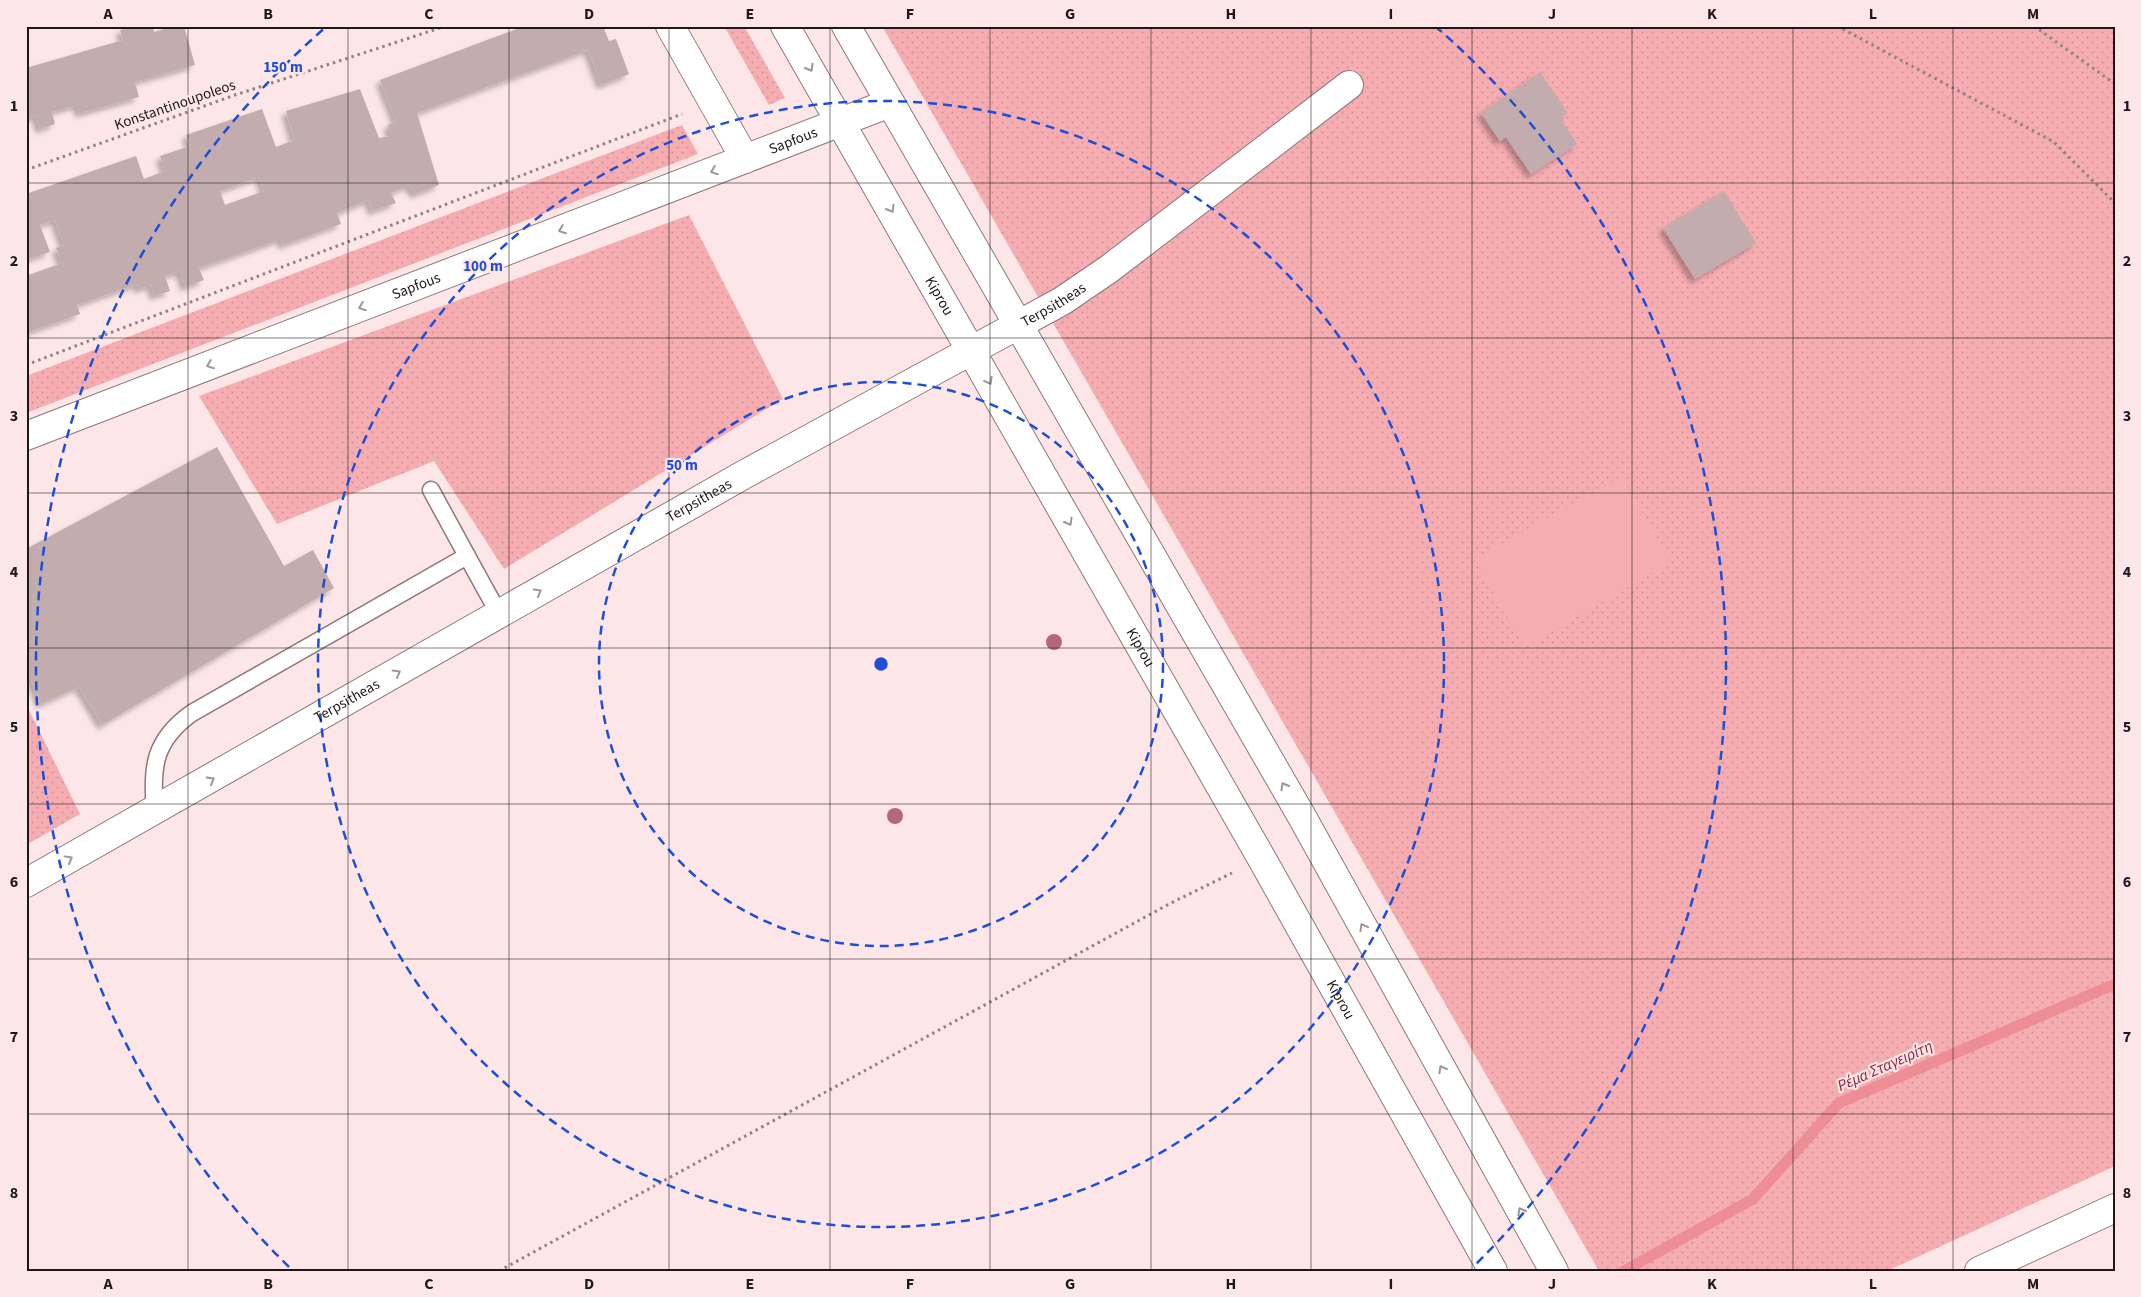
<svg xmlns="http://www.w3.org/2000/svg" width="2141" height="1297" font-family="'Source Sans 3',sans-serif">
<defs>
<pattern id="grass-dots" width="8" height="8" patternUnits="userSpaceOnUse" patternTransform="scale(1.25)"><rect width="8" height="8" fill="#f6adb2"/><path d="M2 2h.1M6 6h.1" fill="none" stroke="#d29498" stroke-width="1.8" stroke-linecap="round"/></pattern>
<filter id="shadow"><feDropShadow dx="-4.5" dy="4.5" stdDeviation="2.5" flood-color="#0004"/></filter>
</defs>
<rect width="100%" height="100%" fill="#fde6e7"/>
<g fill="url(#grass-dots)">
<path d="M724,26h20l41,72 -16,7z"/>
<path d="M882,26h1233v1140l-228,105h-288z"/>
<path d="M682,125l16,29 -672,259v-37z"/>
<path d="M689,215l94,184 -279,170 -70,-108 -157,63 -78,-128z"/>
<path d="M26,704l54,110 -54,31z"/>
</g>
<path fill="#f6adb2" d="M1622,477l49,85 -146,85 -51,-88z"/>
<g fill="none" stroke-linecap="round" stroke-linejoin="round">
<path stroke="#ed8d95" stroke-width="11" d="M1624,1271l129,-72 86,-96 276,-119"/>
</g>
<g fill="#c2acad" fill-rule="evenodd" filter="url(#shadow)">
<path d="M133,26h20l1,6 20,-6h10l11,39 -60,17 4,15 -59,16 -3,-8 -25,7 3,12 -15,5 -4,-13 -10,3v-51l97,-28 -3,-10z"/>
<path d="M525,26h78l6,15 7,-2 13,35 -28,11 -13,-35 -171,63 22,72 -24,9 -6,-9 -18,8 5,10 -24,8 -3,-11 -32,13 4,11 -58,21 -2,-6 -82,29 5,12 -19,7 -5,-16 -15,5 5,15 -16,5 -3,-11 -12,4 -2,-5 -60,21 3,9 -54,19v-57l36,-13 -6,-15 8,-3 -9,-25 -15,5 10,27 -24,8v-66l110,-38 8,23 21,-8 -5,-15 30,-10 -4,-11 76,-26 14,38 18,-7 -8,-29 74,-22 19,49 12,-2 -3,-11 8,-4 -16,-41zM259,177l5,14 -39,14 -5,-14z"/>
<path d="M1540,72l28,41 -8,5 17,26 -46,30 -25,-37 -6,4 -19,-28z"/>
<path d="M1724,191l32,52 -61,36 -32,-51z"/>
<path d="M217,447l67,119 29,-16 21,38 -232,137 -23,-38 -38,17 -15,-36v-119z"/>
</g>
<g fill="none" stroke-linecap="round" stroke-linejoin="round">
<g stroke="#8d787a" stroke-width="19">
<g id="service">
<path d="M431,490l36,66"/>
<path d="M155,811c-4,-44 -1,-71 37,-98l275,-157 32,58"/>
</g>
</g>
<g stroke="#8d787a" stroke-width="30">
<g id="minor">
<path d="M670,26l75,133"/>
<path id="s1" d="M26,436l864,-333"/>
<path id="s2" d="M26,883l719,-409 317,-173 47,-32 240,-184"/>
</g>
</g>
<g stroke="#8d787a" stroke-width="30">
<g id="tertiary">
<path id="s3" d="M785,26l477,833 231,412"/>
<path d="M846,26l455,789 253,456"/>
<path d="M1979,1271l136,-63"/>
</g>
</g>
<g stroke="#908182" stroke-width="3" stroke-dasharray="2.5 4" stroke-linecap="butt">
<path d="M1837,26l217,116 61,61"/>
<path d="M2034,26l81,58"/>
<path d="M26,170l209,-75 211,-69"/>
<path d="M26,365l656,-251"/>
<path d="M499,1271l670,-367 63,-31"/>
</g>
<use href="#service" stroke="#fff" stroke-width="16"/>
<use href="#minor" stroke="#fff" stroke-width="28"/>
<use href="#tertiary" stroke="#fff" stroke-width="28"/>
</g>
<g fill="#b4687c">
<circle cx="1054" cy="642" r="8"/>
<circle cx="895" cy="816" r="8"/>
</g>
<defs><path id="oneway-chevron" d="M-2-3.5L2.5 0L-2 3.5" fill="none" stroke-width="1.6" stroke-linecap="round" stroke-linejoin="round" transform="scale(1.25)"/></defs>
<g stroke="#9a9797">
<use href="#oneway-chevron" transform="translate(810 68) rotate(60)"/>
<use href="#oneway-chevron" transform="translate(714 171) rotate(159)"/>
<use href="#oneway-chevron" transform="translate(891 209) rotate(60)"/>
<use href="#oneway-chevron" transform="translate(562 230) rotate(159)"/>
<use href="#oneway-chevron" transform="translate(362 307) rotate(159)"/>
<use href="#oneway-chevron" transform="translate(210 365) rotate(159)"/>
<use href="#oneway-chevron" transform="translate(989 381) rotate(61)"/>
<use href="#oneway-chevron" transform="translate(1069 522) rotate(60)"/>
<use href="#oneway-chevron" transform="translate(538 592) rotate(-30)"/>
<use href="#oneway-chevron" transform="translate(397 673) rotate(-30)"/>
<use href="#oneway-chevron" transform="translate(211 780) rotate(-30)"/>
<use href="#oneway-chevron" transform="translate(1284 786) rotate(-120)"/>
<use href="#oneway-chevron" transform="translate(69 859) rotate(-29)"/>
<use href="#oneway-chevron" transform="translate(1363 927) rotate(-119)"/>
<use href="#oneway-chevron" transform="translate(1442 1069) rotate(-119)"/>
<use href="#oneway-chevron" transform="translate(1521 1211) rotate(-119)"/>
</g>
<path fill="none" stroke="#1f1718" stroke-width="1" stroke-opacity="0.55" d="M188,26v1245M348,26v1245M509,26v1245M669,26v1245M830,26v1245M990,26v1245M1151,26v1245M1311,26v1245M1472,26v1245M1632,26v1245M1793,26v1245M1953,26v1245M26,183h2089M26,338h2089M26,493h2089M26,648h2089M26,804h2089M26,959h2089M26,1114h2089"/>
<g fill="none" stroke="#1d4ed8" stroke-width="2.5" stroke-dasharray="9 6">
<circle cx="881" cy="664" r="282"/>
<circle cx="881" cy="664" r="563"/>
<path d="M289 1267A845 845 0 0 1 327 26M1435 26A845 845 0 0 1 1473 1267"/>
</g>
<g text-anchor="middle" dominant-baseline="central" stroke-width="4.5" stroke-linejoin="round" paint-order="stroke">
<g font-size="15" fill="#1f1718" stroke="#fde6e7">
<text transform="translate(175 105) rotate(-19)">Konstantinoupoleos</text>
<text stroke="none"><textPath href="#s1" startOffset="822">Sapfous</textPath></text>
<text stroke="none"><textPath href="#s1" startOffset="418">Sapfous</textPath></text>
<text stroke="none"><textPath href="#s3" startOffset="311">Kiprou</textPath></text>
<text stroke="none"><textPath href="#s2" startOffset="1179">Terpsitheas</textPath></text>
<text stroke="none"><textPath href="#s2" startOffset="774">Terpsitheas</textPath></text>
<text stroke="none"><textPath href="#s3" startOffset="716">Kiprou</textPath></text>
<text stroke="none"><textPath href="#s2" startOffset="369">Terpsitheas</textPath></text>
<text stroke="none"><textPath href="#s3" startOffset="1121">Kiprou</textPath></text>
</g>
<g font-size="16" font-style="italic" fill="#912138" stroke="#fde6e7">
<text transform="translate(1885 1066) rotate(-24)">Ρέμα Σταγειρίτη</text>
</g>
</g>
<circle cx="881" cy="664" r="8" fill="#1d4ed8" stroke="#fde6e7" stroke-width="2.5"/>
<g font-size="15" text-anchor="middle" font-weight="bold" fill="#1d4ed8" stroke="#fde6e7" stroke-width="4.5" stroke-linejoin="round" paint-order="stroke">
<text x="283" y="72">150 m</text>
<text x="483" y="271">100 m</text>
<text x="682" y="470">50 m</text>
</g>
<rect width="2141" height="1297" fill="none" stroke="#fde6e7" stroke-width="55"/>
<rect x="28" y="28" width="2086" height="1242" fill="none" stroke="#1f1718" stroke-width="2"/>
<g font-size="16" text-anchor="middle" font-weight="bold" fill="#1f1718">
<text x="108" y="19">A</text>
<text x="268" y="19">B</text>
<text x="429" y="19">C</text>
<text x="589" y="19">D</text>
<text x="750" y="19">E</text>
<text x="910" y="19">F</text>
<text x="1070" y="19">G</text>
<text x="1231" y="19">H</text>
<text x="1391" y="19">I</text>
<text x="1552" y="19">J</text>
<text x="1712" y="19">K</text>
<text x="1873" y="19">L</text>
<text x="2033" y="19">M</text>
<text x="14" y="111">1</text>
<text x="2127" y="111">1</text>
<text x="14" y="266">2</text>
<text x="2127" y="266">2</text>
<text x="14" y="421">3</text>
<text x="2127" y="421">3</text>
<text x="14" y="577">4</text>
<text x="2127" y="577">4</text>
<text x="14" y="732">5</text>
<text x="2127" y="732">5</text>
<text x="14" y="887">6</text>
<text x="2127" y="887">6</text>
<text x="14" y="1042">7</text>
<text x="2127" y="1042">7</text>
<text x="14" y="1198">8</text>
<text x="2127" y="1198">8</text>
<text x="108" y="1289">A</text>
<text x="268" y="1289">B</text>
<text x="429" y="1289">C</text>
<text x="589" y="1289">D</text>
<text x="750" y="1289">E</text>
<text x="910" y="1289">F</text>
<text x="1070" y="1289">G</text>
<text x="1231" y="1289">H</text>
<text x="1391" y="1289">I</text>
<text x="1552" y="1289">J</text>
<text x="1712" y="1289">K</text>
<text x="1873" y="1289">L</text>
<text x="2033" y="1289">M</text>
</g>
</svg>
